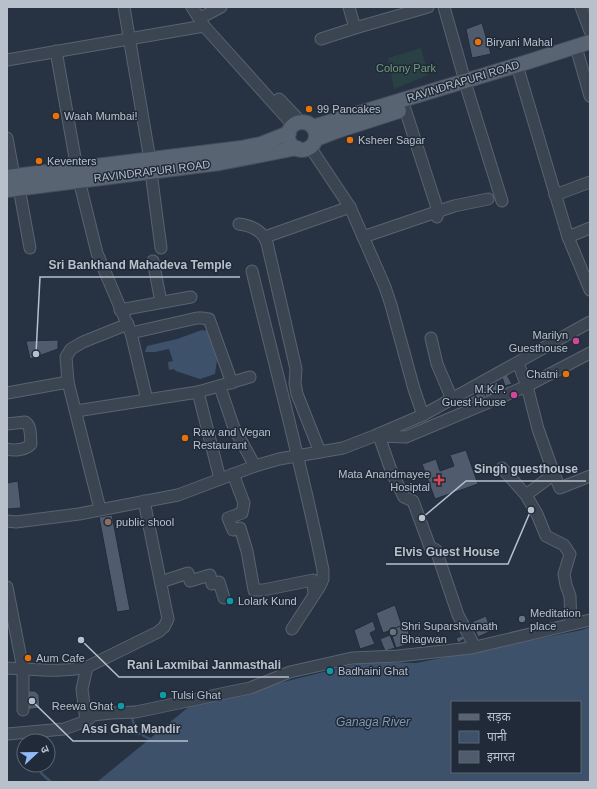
<svg xmlns="http://www.w3.org/2000/svg" width="597" height="789" font-family="Helvetica,'Noto Sans Devanagari',sans-serif">
<rect width="100%" height="100%" fill="#273343"/>
<path fill="#294144" d="M421,48l7,27 -34,14 -6,-31z"/>
<g fill="#3d516b" fill-rule="evenodd">
<path d="M202,330l6,1 9,29 -2,14 -15,5 -24,-8 -2,-2 -5,1 -1,-8 5,-1 -4,-12 -14,3h-10l2,-6 30,-7z"/>
<path d="M590,627v155h-493l94,-77 173,-43 52,1 166,-33zM452,702h128v70h-128z"/>
</g>
<g fill="none" stroke-linecap="round" stroke-linejoin="round">
<g stroke="#3d516b" stroke-width="2.5">
<path d="M131,715l3,9v9l8,1 2,2 8,4"/>
<path d="M36,765l6,9 9,8"/>
</g>
</g>
<g fill="#505c6e" stroke="#222c3a">
<path d="M482,23l9,31 -19,4 -6,-29z"/>
<path d="M58,340v9l-28,10 -4,-18z"/>
<path d="M507,375l5,9 -7,2 -3,-9z"/>
<path d="M497,382l4,7 -4,1 2,4 -5,2 -4,-10z"/>
<path d="M490,386l4,9 -8,2 -3,-7z"/>
<path d="M483,390l3,7 -9,2 -2,-4z"/>
<path d="M475,395l2,6 -17,5 -2,-3z"/>
<path d="M466,450l12,34 -43,15 -13,-35 14,-5 4,12 14,-5 -4,-11z"/>
<path d="M18,481l3,27 -14,1v-26z"/>
<path d="M112,515l18,95 -13,2 -18,-95z"/>
<path d="M395,605l7,21 -19,7 -7,-20z"/>
<path d="M486,616l5,15 -13,6 -6,-15z"/>
<path d="M373,621l3,9 -6,3 5,11 -15,5 -6,-19z"/>
<path d="M406,624l6,19 -16,5 -6,-18z"/>
<path d="M390,635l5,13 -10,3 -5,-12z"/>
<path d="M462,636l4,5 -2,-2 -6,4 -2,-5z"/>
<path d="M25,691h10l4,4 1,13 -15,2z"/>
</g>
<g fill="none" stroke-linecap="round" stroke-linejoin="round">
<g stroke="#596370" stroke-width="13">
<g id="minor">
<path d="M124,7l26,153"/>
<path d="M192,7l12,19 89,99"/>
<path d="M349,7l6,21"/>
<path d="M444,7l21,74"/>
<path d="M581,7l9,24"/>
<path d="M204,16l17,-9"/>
<path d="M321,39l34,-11 73,-21"/>
<path d="M56,51l23,129 18,73 34,80 16,67"/>
<path d="M578,54l12,42"/>
<path d="M7,60l197,-34"/>
<path d="M519,72l49,165 22,53"/>
<path d="M467,89l35,112"/>
<path d="M279,99l22,23"/>
<path d="M405,109l33,102 -1,6"/>
<path d="M7,138l7,38"/>
<path d="M310,147l40,60 35,80 6,18 23,84 9,26"/>
<path d="M151,172l10,76"/>
<path d="M19,188l11,60"/>
<path d="M555,195l35,-13"/>
<path d="M239,224c13,2 23,6 28,19l29,126 -1,14 2,11 23,58"/>
<path d="M265,237l85,-30"/>
<path d="M363,237l91,-31 34,-7"/>
<path d="M568,237l22,-9"/>
<path d="M153,261l8,41"/>
<path d="M252,271c24,100 51,199 71,299v9l-3,7 -28,43"/>
<path d="M120,310l71,-13"/>
<path d="M131,333l66,-15h5l7,1 23,64"/>
<path d="M431,338l6,26 15,35"/>
<path d="M518,363l9,23 11,43 16,45 -28,21 11,19 9,22 18,9 6,9 -6,20 2,11 4,11 1,28"/>
<path d="M220,387l14,41 21,38"/>
<path d="M198,392l22,87"/>
<path d="M7,393l61,-11"/>
<path d="M76,411l122,-19 52,-15"/>
<path d="M7,424l18,-2c7,4 5,15 6,22 -5,6 -17,7 -24,5"/>
<path d="M379,436l13,37 12,24 9,4 17,46 6,3 22,65 17,32"/>
<path d="M379,436l27,1 121,-51 63,-33"/>
<path d="M502,468l24,27"/>
<path d="M233,474l11,29 -2,10 -14,5 5,12 7,-2 7,23 7,39h9l50,-10 1,15"/>
<path d="M554,474l6,14 30,-12"/>
<path d="M100,509l-32,-127 -2,-25 5,-8 12,-7 45,-18"/>
<path d="M7,521l9,1 63,-8 99,-19 77,-29 24,-7 64,-11 31,-12 49,-21 167,-93"/>
<path d="M161,582l27,-9 2,8 20,-6 2,9 7,-2 5,16"/>
<path d="M7,587l16,82v41"/>
<path d="M7,668c27,1 54,5 80,-1l71,-35 6,-5 4,-8 -24,-118"/>
<path d="M86,721l-4,-32 5,-22"/>
<path d="M7,734l57,-5 22,-8 7,-6 18,-2 25,-1 94,-20 20,-4 40,-16 62,-14 46,-2 73,-8 119,-28"/>
</g>
</g>
<g stroke="#454e5c" stroke-width="16">
<g id="major">
<circle cx="302" cy="136" r="14"/>
<path d="M313,127l205,-62 72,-23"/>
<path d="M316,139l21,-8 62,-20"/>
<path d="M7,177l234,-29 20,-4 28,-11"/>
<path d="M7,190l213,-27 77,-15"/>
</g>
</g>
<use href="#minor" stroke="#3b4552" stroke-width="11"/>
<use href="#major" stroke="#596472" stroke-width="14"/>
</g>
<g fill="#e8710a" stroke="#202a38" stroke-width="1.5">
<circle cx="478" cy="42" r="4"/>
<circle cx="309" cy="109" r="4"/>
<circle cx="56" cy="116" r="4"/>
<circle cx="350" cy="140" r="4"/>
<circle cx="39" cy="161" r="4"/>
<circle cx="566" cy="374" r="4"/>
<circle cx="185" cy="438" r="4"/>
<circle cx="28" cy="658" r="4"/>
</g>
<g fill="#d1479c" stroke="#202a38" stroke-width="1.5">
<circle cx="576" cy="341" r="4"/>
<circle cx="514" cy="395" r="4"/>
</g>
<path fill="#e0444e" stroke="#202a38" stroke-width="1.5" d="M437 474h4v4h4v4h-4v4h-4v-4h-4v-4h4z"/>
<circle fill="#8d6e63" stroke="#202a38" stroke-width="1.5" cx="108" cy="522" r="4"/>
<g fill="#0f9aa8" stroke="#202a38" stroke-width="1.5">
<circle cx="230" cy="601" r="4"/>
<circle cx="330" cy="671" r="4"/>
<circle cx="163" cy="695" r="4"/>
<circle cx="121" cy="706" r="4"/>
</g>
<g fill="#6b7280" stroke="#202a38" stroke-width="1.5">
<circle cx="522" cy="619" r="4"/>
<circle cx="393" cy="632" r="4"/>
</g>
<g text-anchor="middle" dominant-baseline="central" stroke-width="3" stroke-linejoin="round" paint-order="stroke">
<g font-size="11" fill="#b8c0cc" stroke="#202a38" text-anchor="start">
<text x="486" y="42">Biryani Mahal</text>
<text x="317" y="109">99 Pancakes</text>
<text x="64" y="116">Waah Mumbai!</text>
<text x="358" y="140">Ksheer Sagar</text>
<text x="47" y="161">Keventers</text>
<text x="568" y="335" text-anchor="end">Marilyn<tspan x="568" dy="13">Guesthouse</tspan></text>
<text x="558" y="374" text-anchor="end">Chatni</text>
<text x="506" y="389" text-anchor="end">M.K.P.<tspan x="506" dy="13">Guest House</tspan></text>
<text x="193" y="432">Raw and Vegan<tspan x="193" dy="13">Restaurant</tspan></text>
<text x="430" y="474" text-anchor="end">Mata Anandmayee<tspan x="430" dy="13">Hosiptal</tspan></text>
<text x="116" y="522">public shool</text>
<text x="238" y="601">Lolark Kund</text>
<text x="530" y="613">Meditation<tspan x="530" dy="13">place</tspan></text>
<text x="401" y="626">Shri Suparshvanath<tspan x="401" dy="13">Bhagwan</tspan></text>
<text x="36" y="658">Aum Cafe</text>
<text x="338" y="671">Badhaini Ghat</text>
<text x="171" y="695">Tulsi Ghat</text>
<text x="113" y="706" text-anchor="end">Reewa Ghat</text>
</g>
<g font-size="11" fill="#6f9d79" stroke="#202a38">
<text x="406" y="68">Colony Park</text>
</g>
<g font-size="11" fill="#b8c0cc" stroke="#202a38">
<text transform="translate(463 81) rotate(-17)">RAVINDRAPURI ROAD</text>
<text transform="translate(152 171) rotate(-7)">RAVINDRAPURI ROAD</text>
</g>
<g font-size="12" font-style="italic" fill="#8097b3" stroke="#202a38">
<text x="373" y="722">Ganaga River</text>
</g>
</g>
<path fill="none" stroke="#b8c0cc" stroke-width="1.5" d="M36 354L40 277H240M422 518L466 481H586M531 510L508 564H386M81 640L119 677H289M32 701L73 741H188"/>
<g fill="#b8c0cc" stroke="#202a38" stroke-width="1.5">
<circle cx="36" cy="354" r="4"/>
<circle cx="422" cy="518" r="4"/>
<circle cx="531" cy="510" r="4"/>
<circle cx="81" cy="640" r="4"/>
<circle cx="32" cy="701" r="4"/>
</g>
<g font-size="12" text-anchor="middle" font-weight="bold" fill="#b8c0cc" stroke="#202a38" stroke-width="3" stroke-linejoin="round" paint-order="stroke">
<text x="140" y="269">Sri Bankhand Mahadeva Temple</text>
<text x="526" y="473">Singh guesthouse</text>
<text x="447" y="556">Elvis Guest House</text>
<text x="204" y="669">Rani Laxmibai Janmasthali</text>
<text x="131" y="733">Assi Ghat Mandir</text>
</g>
<rect width="597" height="789" fill="none" stroke="#b8c0cc" stroke-width="16"/>
<rect x="451" y="701" width="130" height="72" fill="#202a38" stroke="#5d6673"/>
<rect x="459" y="714" width="20" height="6" fill="#596472" stroke="#5d6673"/>
<text x="487" y="721" font-size="12" fill="#b8c0cc">सड़क</text>
<rect x="459" y="731" width="20" height="12" fill="#3d516b" stroke="#5d6673"/>
<text x="487" y="741" font-size="12" fill="#b8c0cc">पानी</text>
<rect x="459" y="751" width="20" height="12" fill="#505c6e" stroke="#5d6673"/>
<text x="487" y="761" font-size="12" fill="#b8c0cc">इमारत</text>
<g transform="translate(36 753) rotate(68)"><circle r="19" fill="#202a38" stroke="#5d6673"/>
<path d="M0-3L7 15L0 10L-7 15Z" fill="#91bbf8"/>
<text y="-6" font-size="11" font-weight="bold" text-anchor="middle" fill="#b8c0cc">उ</text>
</g>
</svg>
